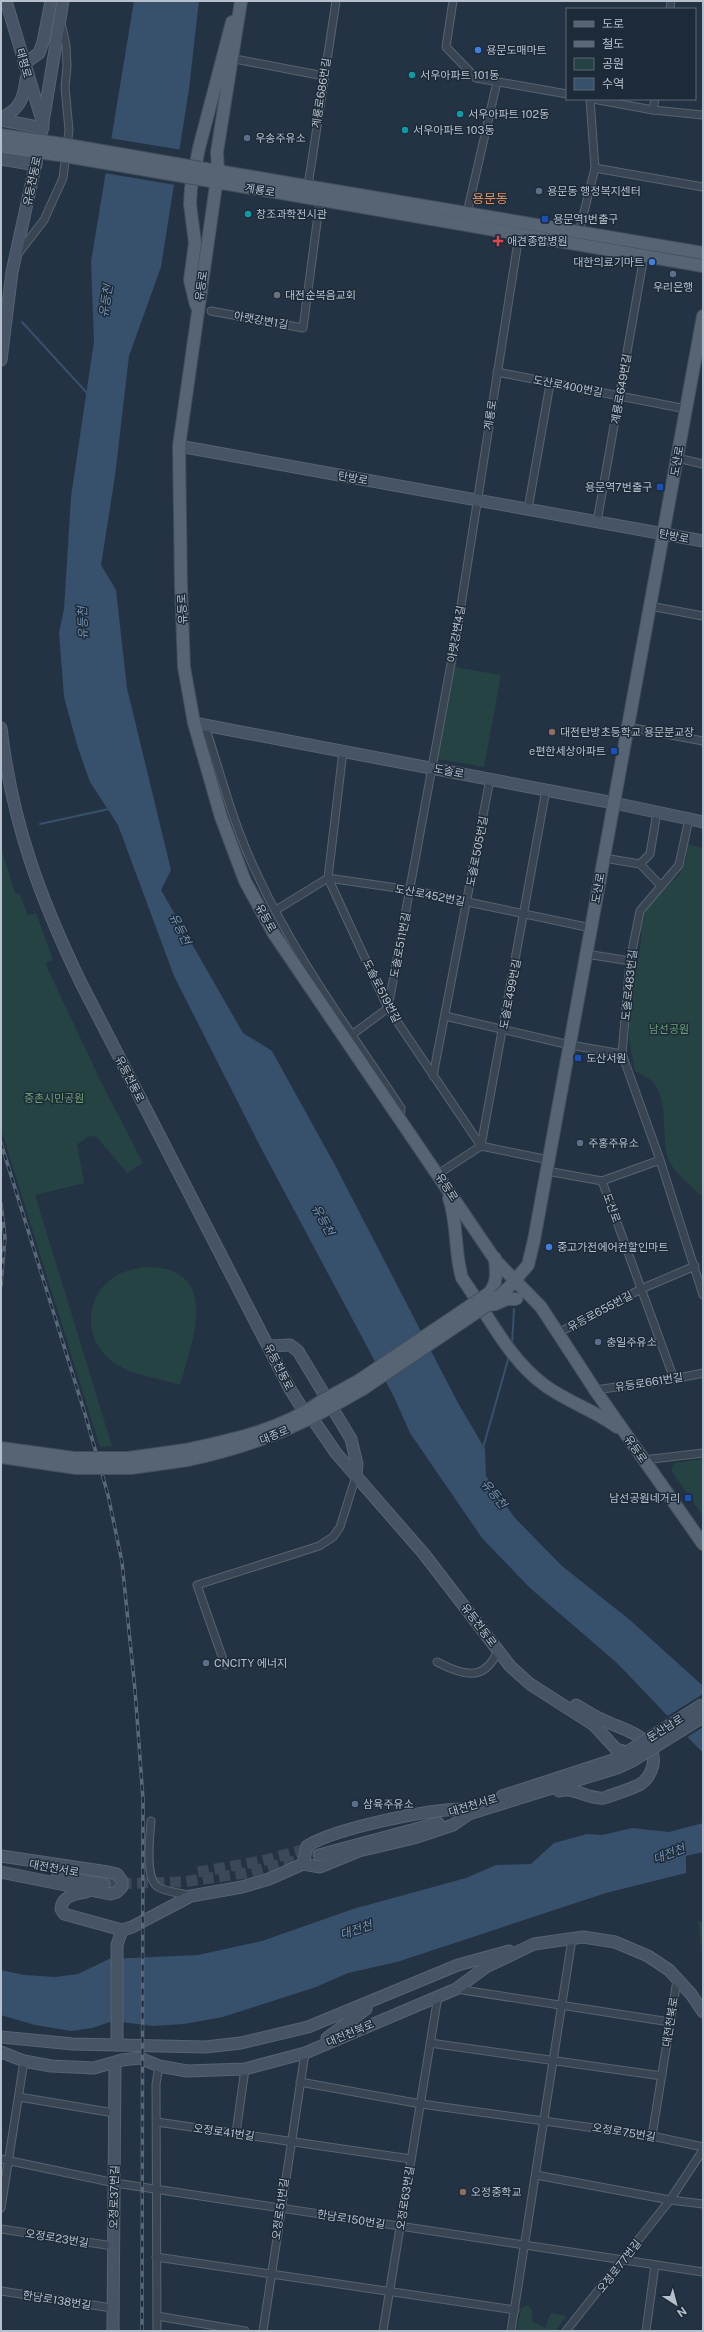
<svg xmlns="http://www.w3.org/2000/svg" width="704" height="2332" font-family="'Public Sans','Noto Sans KR',sans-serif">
<rect width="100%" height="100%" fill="#243343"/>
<g fill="#264344">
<path d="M454,667l47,8 -17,92 -47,-8z"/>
<path d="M687,844l16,4v349c-9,-8 -34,-29 -36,-42 -5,-19 1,-52 -12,-70 -4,-7 -12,-10 -20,-14l-6,-31v-31l12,-68 1,-24 12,-19 26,-24 6,-15z"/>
<path d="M1,848l14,45 5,2 8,20 8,-2 17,47 -8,3 55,117 43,83 -16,10 -30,-36 -8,-1 -12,8 7,39 -49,12 77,251 -12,1 -99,-318z"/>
<path d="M144,1267c78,-1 49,73 36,118 -21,-7 -49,-10 -67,-23 -28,-21 -30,-59 -3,-82 9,-8 22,-11 34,-13z"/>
<path d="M703,1459v57l-32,-46 4,-7z"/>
<path d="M698,1921l5,1v37z"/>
<path d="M528,2305l4,6v10l13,7 6,-15 15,3 -10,15h-39l4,-23z"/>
</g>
<g fill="#37506c">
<path d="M134,1h65l-10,88 -28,178 -32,89 -14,120 -14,89 15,25 11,98 44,182 -10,20 82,143 29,18 64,116 122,236 27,46 1,27 28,41 48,49 68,54 73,66v67l-86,-90 -87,-75 -48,-50 -72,-105 -16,-36 -133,-249 -87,-172 -56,-151 -28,-43 -12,-34 -14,-51 -5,-64 5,-24 7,-112 23,-156 -3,-79z"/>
<path d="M703,1823v29l-17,4v17l-80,20 -209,69 -49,11 -32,14 -93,30 -39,7 -31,2 -40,-5 -21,7 -21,3 -36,-6 -34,-10v-45l23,5 31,2 23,-3 31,-15 89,-4 64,-14 91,-32 113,-31 30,-13 35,-1 23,-21 33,-9 15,1 30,-7 37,4z"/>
</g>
<g fill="#243343">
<path d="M109,138l73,12 -6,35 -72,-12z"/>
<path d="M703,1694v33l-17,11 -20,-21z"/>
</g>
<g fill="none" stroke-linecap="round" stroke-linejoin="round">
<g stroke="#37506c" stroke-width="2">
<path d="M22,322l65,71"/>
<path d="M40,824l69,-15"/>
<path d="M512,1344l2,-35"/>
<path d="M483,1448l26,-92"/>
</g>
<g stroke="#3a4858" stroke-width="11" stroke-dasharray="11 5.5" stroke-linecap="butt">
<path d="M198,1872l64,-11 52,-14"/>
<path d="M104,1884l78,-2 63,-9 74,-18"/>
</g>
<g stroke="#576370" stroke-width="9">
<g id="street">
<path d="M453,1l-7,46 30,31 91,16"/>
<path d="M670,9l1,-8"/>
<path d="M240,60l84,16"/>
<path d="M593,99l60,11 50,5"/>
<path d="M653,110l2,-11"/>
<path d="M595,168l108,19"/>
<path d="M308,186l28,-185"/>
<path d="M467,213l30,-131"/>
<path d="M579,232l16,-64 -5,-69"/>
<path d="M17,255l27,-35 19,-42 6,-48 -4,-43 2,-21 -1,-21 -5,-22"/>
<path d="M211,311l92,17 17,-128"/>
<path d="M497,372l189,37"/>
<path d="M677,458l26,6"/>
<path d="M528,509l22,-125"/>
<path d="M597,522l47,-266"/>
<path d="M650,606l53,10"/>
<path d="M205,726c16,49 29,101 52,148 38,83 94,158 144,234l-1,11"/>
<path d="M628,727l75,14"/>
<path d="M343,751l-15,127 60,130 93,138 68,14"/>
<path d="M689,819l-10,46 -39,46 -10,50 -8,93 38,106 43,135"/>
<path d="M604,858l36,6 21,22"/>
<path d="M640,864l10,-10 7,-42"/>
<path d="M276,910l52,-32 83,12 180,38"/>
<path d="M586,954l44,7"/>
<path d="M445,1016l125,29 52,9"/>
<path d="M353,1034l35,-26 69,-377 62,-396"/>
<path d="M433,1076l57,-297"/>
<path d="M547,1171l55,10"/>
<path d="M438,1174l43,-28 65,-356"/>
<path d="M602,1181l72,198"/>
<path d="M602,1181l58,-21"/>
<path d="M558,1333l83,-44 54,-23"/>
<path d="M595,1390l79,-11 29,-6"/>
<path d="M644,1460l59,-7"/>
<path d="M437,1662c25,13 48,21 61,-12"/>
<path d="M225,1665l-28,-80 122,-39 14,-9 7,-10 16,-51"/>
<path d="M151,1821c-1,14 -7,57 7,66 8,5 23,6 33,9"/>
<path d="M456,1989l214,33"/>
<path d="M430,2043l232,33"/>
<path d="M300,2082l121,22 231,32 51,11"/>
<path d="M19,2097l95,16"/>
<path d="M157,2122l254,37"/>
<path d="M236,2133l9,-64"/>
<path d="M652,2136l25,-156"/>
<path d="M1,2159l114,24 588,89"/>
<path d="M536,2175l134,25 33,4"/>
<path d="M1,2208l23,-147"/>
<path d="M1,2229l112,17"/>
<path d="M156,2257l359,53"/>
<path d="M1,2291l111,17"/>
<path d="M157,2316l88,15"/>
<path d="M157,2331l-1,-247 3,-18"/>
<path d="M263,2331l42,-278"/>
<path d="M383,2331l55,-335"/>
<path d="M511,2331l61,-392"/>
<path d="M566,2331l104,-131 33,-50"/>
<path d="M646,2331l9,-66"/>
</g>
</g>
<g stroke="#576370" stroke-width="13">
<g id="secondary">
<path d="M6,1l37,123"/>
<path d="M24,64l15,-11 4,-11 8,-41"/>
<path d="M1,118c18,-8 23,-19 25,-39"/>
<path d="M1,120l42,8"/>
<path d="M1,159l35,6"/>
<path d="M1,360l11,-88 26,-119 25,-152"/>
<path d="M179,446l524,95"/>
<path d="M194,723l420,80 89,19"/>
<path d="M1,728c11,95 39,170 80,255l209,406 15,24"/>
<path d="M269,1346l21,-1 8,6 53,88 6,25 -1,12"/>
<path d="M312,1418l24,35 88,101 86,112 20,18 64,41 22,24 11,3"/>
<path d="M559,1791c15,-5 29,9 45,7 11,-4 24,-8 35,-13 7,-4 12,-12 14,-20 5,-29 -30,-35 -50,-45 -9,-4 -18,-10 -27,-15"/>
<path d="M502,1796l111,-36 14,-8"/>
<path d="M464,1809c-35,0 -128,19 -157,37l-4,18 17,3 39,-16 55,-13 39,-13 16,-11"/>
<path d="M462,1816l155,-48 17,-8"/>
<path d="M319,1855l119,-32"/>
<path d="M1,1856l107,16 9,2 5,7v6l-5,5 -7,2 -109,-22"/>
<path d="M57,1877l47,7"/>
<path d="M86,1892c-11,2 -24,4 -25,17l3,5 58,16"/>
<path d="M1,2037l72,7 132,3 36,-4 67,-16 150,-62 51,-14"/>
<path d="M327,2038l39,-29"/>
<path d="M117,2045v-100l5,-15 10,-3 59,-31 51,-9 27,-8 34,-15"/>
<path d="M1,2052l23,9 27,5 43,2 28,-8 18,-2 19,8 28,5 58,-2 60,-16 151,-64 30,-22 48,-23 49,-7 32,5 33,14 21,14 22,24 12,18"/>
<path d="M113,2331l2,-268"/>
</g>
</g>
<g stroke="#424e5c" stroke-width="14">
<g id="primary">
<path d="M241,1l-24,151 1,19 -39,275 2,140 3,81 10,56 27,94 24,64 29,53 222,327 45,46 54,83 108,154"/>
<path d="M1,135l61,9"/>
<path d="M1,147l58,8"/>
<path d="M200,168l503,85"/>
<path d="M199,179l504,87"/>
<path d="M196,305l-6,-25 5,-37 -5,-39 1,-16 8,-40 33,-126"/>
<path d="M449,1198c9,26 5,53 13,80 25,35 46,80 81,106 22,17 51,26 74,43"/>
<path d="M510,1286l18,-21 6,-25 169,-924"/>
<path d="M489,1293c9,-10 7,-21 6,-35"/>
<path d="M185,1450c46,-10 96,-20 135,-48"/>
<path d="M188,1460c50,-11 91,-25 136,-49"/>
</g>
</g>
<use href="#street" stroke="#394553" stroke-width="7"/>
<use href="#secondary" stroke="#465466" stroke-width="11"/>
<use href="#primary" stroke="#566473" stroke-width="12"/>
<g stroke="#5a697a" stroke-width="3.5">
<g id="rail">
<path d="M1,1143l84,271 23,81 14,67 13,128 8,109 -1,532"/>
<path d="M1,1204l4,33 -4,48"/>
</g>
</g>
<use href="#rail" stroke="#1d2a38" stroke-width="2" stroke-dasharray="6" stroke-linecap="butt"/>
<g stroke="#576370" stroke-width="13" stroke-linecap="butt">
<g id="secondary-bridge">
<path d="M627,1752l76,-48"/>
<path d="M634,1760l69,-43"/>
</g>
</g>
<g stroke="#424e5c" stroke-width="14" stroke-linecap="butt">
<g id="primary-bridge">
<path d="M62,144l138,24"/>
<path d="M59,155l140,24"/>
<path d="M493,1305l14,-6h10"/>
<path d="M320,1402l38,-21 131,-88"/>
<path d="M324,1411l39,-22 132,-89 13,-12"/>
<path d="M1,1448l73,10h54l57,-8"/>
<path d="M1,1457l75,11h55l57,-8"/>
</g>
</g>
<use href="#secondary-bridge" stroke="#465466" stroke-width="11"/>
<use href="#primary-bridge" stroke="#566473" stroke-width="12"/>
</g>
<g fill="#3f7fe0" stroke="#1d2a38" stroke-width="1.5">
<circle cx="478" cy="50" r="4"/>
<circle cx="652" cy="262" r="4"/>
<circle cx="549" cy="1247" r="4"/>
</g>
<g fill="#0f9aa8" stroke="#1d2a38" stroke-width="1.5">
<circle cx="412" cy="75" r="4"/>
<circle cx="460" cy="114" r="4"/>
<circle cx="405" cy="130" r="4"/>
<circle cx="248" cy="214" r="4"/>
</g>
<g fill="#5c6f8a" stroke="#1d2a38" stroke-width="1.5">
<circle cx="247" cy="138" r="4"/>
<circle cx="539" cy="191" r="4"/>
<circle cx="673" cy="274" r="4"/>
<circle cx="580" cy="1143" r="4"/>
<circle cx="598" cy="1342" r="4"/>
<circle cx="206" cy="1663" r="4"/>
<circle cx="355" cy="1804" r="4"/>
</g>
<g fill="#1a4fb4" stroke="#1d2a38" stroke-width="1.5">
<rect x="541" y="215" width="8" height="8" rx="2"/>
<rect x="656" y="483" width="8" height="8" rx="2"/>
<rect x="610" y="747" width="8" height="8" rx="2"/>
<rect x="574" y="1054" width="8" height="8" rx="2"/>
<rect x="684" y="1494" width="8" height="8" rx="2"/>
</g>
<path fill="#e0444e" stroke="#1d2a38" stroke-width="1.5" d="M496 235h4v4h4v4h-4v4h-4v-4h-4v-4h4z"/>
<circle fill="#6b7280" stroke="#1d2a38" stroke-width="1.5" cx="277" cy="295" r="4"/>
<g fill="#8d6e63" stroke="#1d2a38" stroke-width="1.5">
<circle cx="552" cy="732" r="4"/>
<circle cx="463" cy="2192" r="4"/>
</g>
<g text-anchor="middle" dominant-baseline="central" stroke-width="3" stroke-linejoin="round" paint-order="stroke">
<g font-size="11" fill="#b6c0cd" stroke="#1d2a38" text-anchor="start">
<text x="486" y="50">용문도매마트</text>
<text x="420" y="75">서우아파트 101동</text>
<text x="468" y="114">서우아파트 102동</text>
<text x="413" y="130">서우아파트 103동</text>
<text x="255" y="138">우송주유소</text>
<text x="547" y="191">용문동 행정복지센터</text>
<text x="256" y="214">창조과학전시관</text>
<text x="553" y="219">용문역1번출구</text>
<text x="507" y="241">애견종합병원</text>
<text x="644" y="262" text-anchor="end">대한의료기마트</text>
<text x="673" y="287" text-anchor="middle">우리은행</text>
<text x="285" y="295">대전순복음교회</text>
<text x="652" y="487" text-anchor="end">용문역7번출구</text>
<text x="560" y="732">대전탄방초등학교 용문분교장</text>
<text x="606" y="751" text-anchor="end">e편한세상아파트</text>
<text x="586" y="1058">도산서원</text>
<text x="588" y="1143">주홍주유소</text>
<text x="557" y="1247">중고가전에어컨할인마트</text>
<text x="606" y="1342">충일주유소</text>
<text x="680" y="1498" text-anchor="end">남선공원네거리</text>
<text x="214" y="1663">CNCITY 에너지</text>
<text x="363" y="1804">삼육주유소</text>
<text x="471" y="2192">오정중학교</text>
</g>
<g font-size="11" fill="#b6c0cd" stroke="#1d2a38">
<text transform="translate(24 63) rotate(74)">태평로</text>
<text transform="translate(321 93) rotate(-81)">계룡로686번길</text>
<text transform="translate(32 181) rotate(-78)">유등천동로</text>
<text transform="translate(260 190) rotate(10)">계룡로</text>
<text transform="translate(201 286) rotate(-82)">유등로</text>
<text transform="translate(261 320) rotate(10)">아랫강변1길</text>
<text transform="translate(568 386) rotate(11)">도산로400번길</text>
<text transform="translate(621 389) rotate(-80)">계룡로649번길</text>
<text transform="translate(490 415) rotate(-81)">계룡로</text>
<text transform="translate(677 461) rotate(-80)">도산로</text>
<text transform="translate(353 478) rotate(10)">탄방로</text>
<text transform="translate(674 536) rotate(11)">탄방로</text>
<text transform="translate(182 609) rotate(-93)">유등로</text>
<text transform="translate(456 634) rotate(-80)">아랫강변4길</text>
<text transform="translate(449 771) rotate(11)">도솔로</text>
<text transform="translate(477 851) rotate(-79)">도솔로505번길</text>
<text transform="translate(598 888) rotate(-80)">도산로</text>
<text transform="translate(430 895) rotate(11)">도산로452번길</text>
<text transform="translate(266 918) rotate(61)">유등로</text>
<text transform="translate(400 945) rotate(-79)">도솔로511번길</text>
<text transform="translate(629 985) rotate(-84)">도솔로483번길</text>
<text transform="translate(382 991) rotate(63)">도솔로519번길</text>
<text transform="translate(510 994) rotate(-79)">도솔로499번길</text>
<text transform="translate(130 1079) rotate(63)">유등천동로</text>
<text transform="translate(447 1187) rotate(57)">유등로</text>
<text transform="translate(612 1208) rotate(70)">도산로</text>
<text transform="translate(600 1311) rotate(-28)">유등로655번길</text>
<text transform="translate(279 1367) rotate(63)">유등천동로</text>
<text transform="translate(649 1382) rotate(-9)">유등로661번길</text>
<text transform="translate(274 1435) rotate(-22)">대종로</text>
<text transform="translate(636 1449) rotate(55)">유등로</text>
<text transform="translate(479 1625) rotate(53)">유등천동로</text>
<text transform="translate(665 1728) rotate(-32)">둔산남로</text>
<text transform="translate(473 1805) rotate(-17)">대전천서로</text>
<text transform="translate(54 1868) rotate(10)">대전천서로</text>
<text transform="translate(670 2022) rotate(-81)">대전천북로</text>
<text transform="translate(350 2033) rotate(-23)">대전천북로</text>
<text transform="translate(224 2132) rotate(8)">오정로41번길</text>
<text transform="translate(624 2132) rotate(9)">오정로75번길</text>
<text transform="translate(114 2197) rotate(-89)">오정로37번길</text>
<text transform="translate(405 2198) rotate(-81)">오정로63번길</text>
<text transform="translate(280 2209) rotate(-82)">오정로51번길</text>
<text transform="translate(351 2219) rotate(9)">한남로150번길</text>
<text transform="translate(57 2238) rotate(9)">오정로23번길</text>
<text transform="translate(619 2266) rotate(-52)">오정로77번길</text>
<text transform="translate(57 2300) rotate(9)">한남로138번길</text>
</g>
<g font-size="11" fill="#6ba074" stroke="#1d2a38">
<text x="669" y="1029">남선공원</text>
<text x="54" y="1098">중촌시민공원</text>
</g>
<g font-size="12" font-style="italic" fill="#7393b2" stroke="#1d2a38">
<text transform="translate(106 301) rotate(-81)">유등천</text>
<text transform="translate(83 623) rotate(-92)">유등천</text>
<text transform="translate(180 929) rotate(64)">유등천</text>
<text transform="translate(323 1220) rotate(62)">유등천</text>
<text transform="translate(494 1494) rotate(51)">유등천</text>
<text transform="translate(669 1854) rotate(-21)">대전천</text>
<text transform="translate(356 1930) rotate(-18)">대전천</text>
</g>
<g font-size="13" fill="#de8e5f" stroke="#1d2a38">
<text x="490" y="198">용문동</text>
</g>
</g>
<rect width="704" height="2332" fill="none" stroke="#b6c0cd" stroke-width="4"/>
<rect x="566" y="8" width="130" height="92" fill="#1d2a38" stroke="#5a6674"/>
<rect x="574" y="21" width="20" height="6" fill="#566473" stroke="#5a6674"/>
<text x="602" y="28" font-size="12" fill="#b6c0cd">도로</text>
<rect x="574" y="41" width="20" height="6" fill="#5a697a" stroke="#5a6674"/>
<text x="602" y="48" font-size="12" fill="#b6c0cd">철도</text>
<rect x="574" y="58" width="20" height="12" fill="#264344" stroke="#5a6674"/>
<text x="602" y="68" font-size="12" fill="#b6c0cd">공원</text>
<rect x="574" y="78" width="20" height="12" fill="#37506c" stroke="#5a6674"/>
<text x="602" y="88" font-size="12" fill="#b6c0cd">수역</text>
<g transform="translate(676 2304) rotate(144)" stroke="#1d2a38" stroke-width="3" paint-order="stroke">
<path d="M0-3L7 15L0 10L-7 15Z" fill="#b6c0cd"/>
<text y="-6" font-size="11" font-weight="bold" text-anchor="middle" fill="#b6c0cd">N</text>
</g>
</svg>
